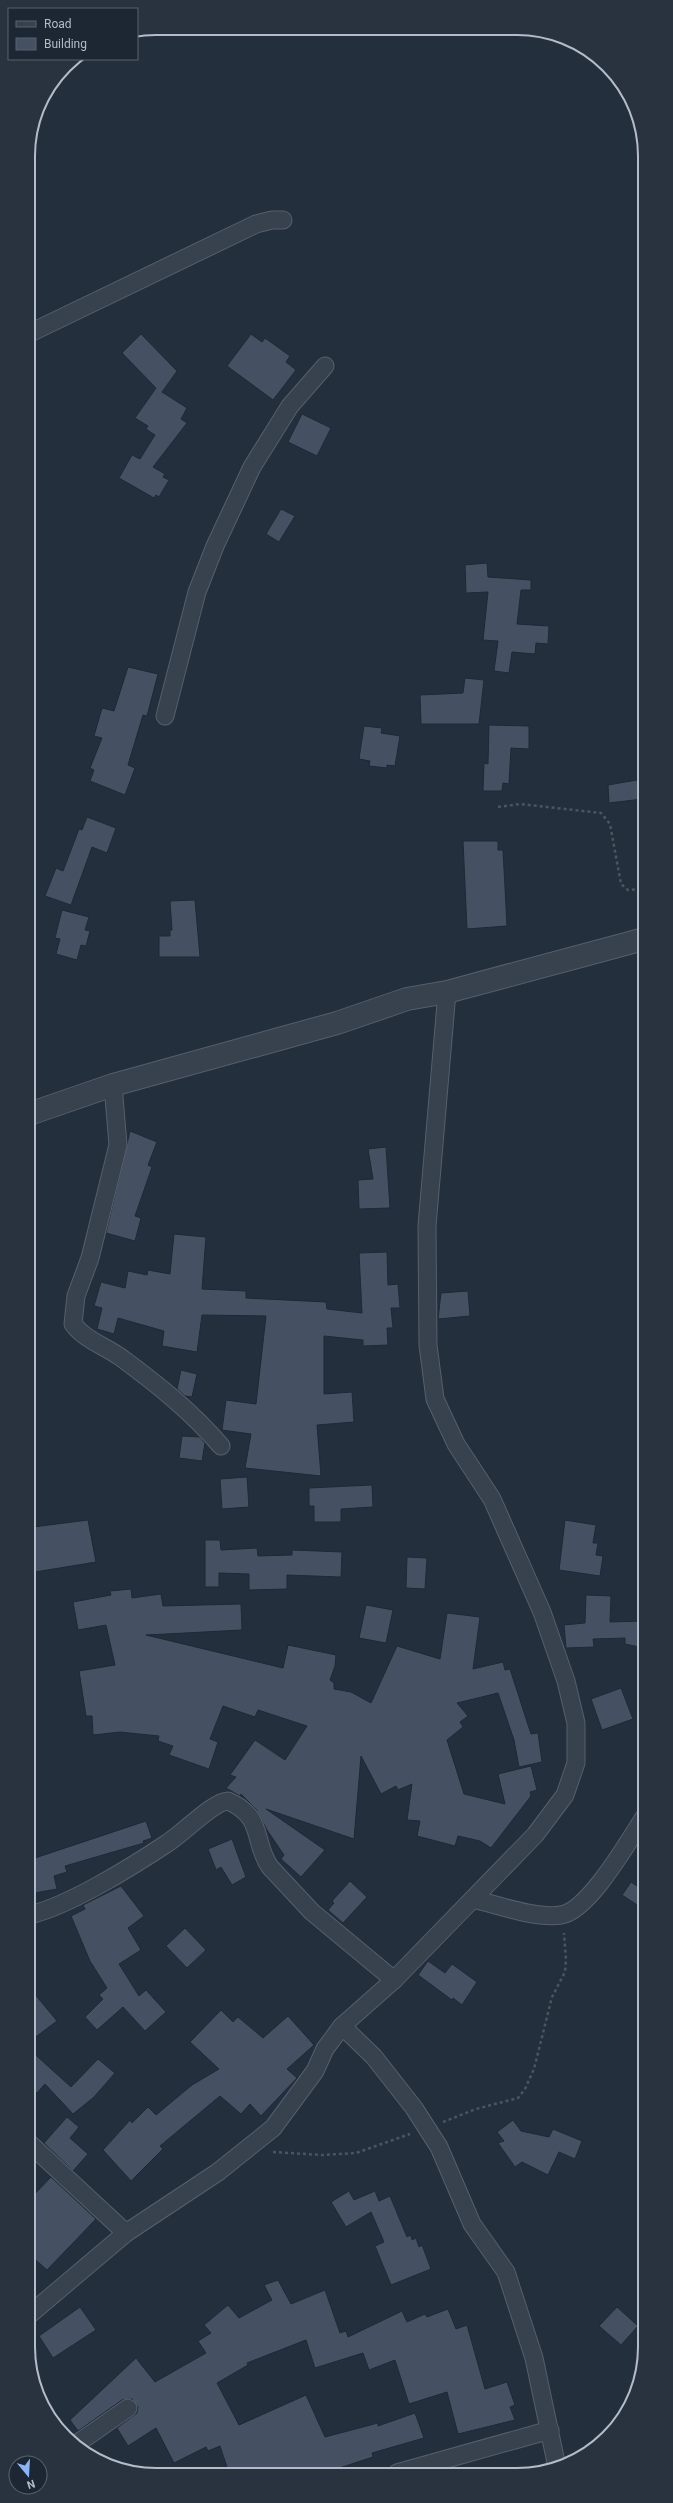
<svg xmlns="http://www.w3.org/2000/svg" width="673" height="2503" font-family="Roboto,sans-serif">
<rect width="100%" height="100%" fill="#242f3e"/>
<g fill="#455162" stroke="#1f2835">
<path d="M141,334l36,37 -15,21 25,16 -6,11 6,4 -34,44 12,7 -2,3 6,3 -10,17 -3,-2 -2,3 -35,-20 13,-23 8,4 15,-24 -9,-6 2,-3 -13,-8 21,-30 -34,-35z"/>
<path d="M251,334l11,8 3,-4 25,18 -4,6 10,8 -23,30 -46,-34z"/>
<path d="M302,414l29,14 -14,28 -29,-14z"/>
<path d="M281,509l14,7 -16,26 -13,-8z"/>
<path d="M487,563l1,14 43,3v10h-10l-4,34 32,2 -1,18 -12,-1 -1,11 -23,-2 -3,21 -15,-2 4,-30 -15,-1 5,-48 -22,1 -1,-28z"/>
<path d="M128,667l30,7 -11,42 -4,-1 -15,50 7,3 -10,27 -35,-14 4,-11 -4,-2 12,-30 -8,-2 8,-28 12,3z"/>
<path d="M465,678l19,2 -5,44h-58l-1,-29 43,-2z"/>
<path d="M489,725l40,1v23l-18,-1 -2,36 -6,-1 -1,8h-19l1,-28 4,1z"/>
<path d="M364,726l18,2 -1,5 19,3 -5,30 -8,-1v3l-18,-2 1,-5 -11,-2z"/>
<path d="M637,780l5,19 -33,4 -1,-18z"/>
<path d="M87,817l29,11 -9,25 -15,-6 -21,58 -26,-9 11,-28 7,3 16,-42 3,1z"/>
<path d="M463,841h35v9h5l4,76 -40,3z"/>
<path d="M195,900l5,57h-41v-21h11v-6h2l-2,-29z"/>
<path d="M62,910l27,7 -4,13 5,1 -4,15 -5,-1 -4,15 -21,-6 4,-15 -5,-1z"/>
<path d="M130,1131l27,11 -9,23 4,2 -17,49 6,2 -6,23 -29,-8z"/>
<path d="M386,1147l4,61 -31,1 -1,-29 15,-1 -5,-30z"/>
<path d="M174,1234l32,3 -4,52 44,2v7l80,4 1,7 35,4 -3,-60 28,-1 1,33 10,-1 2,24h-9l2,20h-6l1,17 -25,1v-6l-39,-4v58l28,-2 2,30 -37,3 4,51 -76,-8 6,-34 -29,-4 4,-30 30,4 10,-88 -64,-1 -5,37 -35,-6 2,-15 -46,-13 -4,16 -17,-5 5,-21 -8,-2 7,-24 24,6 3,-17 19,4 1,-5 22,4z"/>
<path d="M468,1291l2,25 -32,3 3,-26z"/>
<path d="M181,1370l16,4 -5,23 -7,-1 -8,-7z"/>
<path d="M182,1436l18,1 5,6 -3,18 -23,-3z"/>
<path d="M247,1477l2,30 -27,2 -2,-30z"/>
<path d="M372,1485l1,22 -32,2v13h-27v-16h-5v-18z"/>
<path d="M88,1520l8,42 -67,11v-39l5,-1 -1,-6z"/>
<path d="M565,1520l31,5 -3,18h5l-2,12 7,1 -3,20 -41,-6z"/>
<path d="M205,1540h15l1,10 36,-2 1,8 34,-1v-5l50,2 -1,25 -54,-2v14l-38,1v-16l-30,-1v14h-14z"/>
<path d="M407,1557l20,1 -2,31 -19,-1z"/>
<path d="M131,1589l1,9 29,-4 2,12 78,-2 1,26 -96,5 137,33 5,-23 48,10 -1,11 -5,14 4,3v6l17,3 20,11 26,-57 43,13 7,-46 33,4 -7,52 30,-7 2,8 5,-1 21,65 7,-1 4,29 -23,5 -5,-27 -16,-47 -41,10 11,13 -8,6 3,5 -16,13 17,54 41,10 -7,-30 33,-8 6,24 -7,2 1,4 -40,52 -11,-7 -22,-5 -3,10 -38,-10 3,-15 -13,-1 5,-36 -14,6 -2,-4 -15,8 -20,-38 -7,83 -88,-30 59,41 -24,27 -20,-18 3,-4 -17,-25 -11,-21 -15,-15 -1,2 -14,-8 10,-11 -6,-2 25,-35 30,20 22,-34 -49,-16 -3,7 -32,-11 -13,33 8,3 -9,27 -40,-14 4,-9 -15,-5 1,-5 -39,-4 -27,3 -1,-19h-6l-7,-45 36,-6 -9,-40 -28,5 -5,-28 38,-7 -1,-4z"/>
<path d="M586,1595l25,1 -1,26 34,-1v27l-19,-4v-6l-32,1 1,8 -28,1 -2,-23 21,-2z"/>
<path d="M366,1605l27,5 -7,33 -27,-5z"/>
<path d="M621,1688l12,31 -31,11 -11,-31z"/>
<path d="M146,1821l6,17 -9,3 1,2 -79,23 2,6 -13,4 3,13 -28,5v-34z"/>
<path d="M232,1839l14,38 -14,8 -11,-18 -5,3 -8,-21z"/>
<path d="M350,1881l17,16 -24,26 -15,-13 6,-7 -2,-2z"/>
<path d="M631,1882l14,9v19l-23,-15z"/>
<path d="M121,1886l23,30 -16,12 13,22 -22,14 20,32 7,-6 20,22 -21,19 -22,-24 -26,23 -12,-13 18,-18 -4,-4 8,-7 -17,-27 -19,-45 14,-7 -2,-4z"/>
<path d="M185,1928l21,22 -19,18 -21,-22z"/>
<path d="M428,1961l17,12 7,-9 25,18 -15,23 -9,-7 -1,2 -34,-25z"/>
<path d="M29,1987l28,34 -28,21z"/>
<path d="M221,2010l12,12 5,-5 25,21 25,-22 26,29 -27,24 10,9 -36,38 -11,-12 -9,10 -21,-18 -60,50 3,3 -32,32 -28,-31 27,-30 2,3 16,-16 8,8 36,-30 27,-16 -29,-27z"/>
<path d="M29,2049l42,38 27,-28 17,14 -21,24 -21,17 -28,-30 -8,9 -8,-8v-7l5,-6 -5,-6z"/>
<path d="M67,2117l12,10 -9,11 18,16 -15,17 -29,-28z"/>
<path d="M513,2120l8,11 28,6 4,-8 29,12 -7,18 -16,-7 -11,23 -26,-13 -7,5 -17,-24 6,-2 -7,-9z"/>
<path d="M51,2177l45,42 -49,51 -18,-16v-54z"/>
<path d="M349,2191l5,9 21,-9 4,10 11,-5 17,41 4,-2 1,5 4,-2 3,9 3,-2 9,24 -40,16 -16,-39 9,-4 -13,-30 -25,15 -15,-25z"/>
<path d="M278,2280l13,24 34,-14 15,43 6,-2 2,6 54,-26 5,11 18,-8 2,3 21,-8 8,20 11,-4 18,64 22,-7 8,23 -5,2 5,13 -57,14 -11,-42 -38,12 -14,-44 -26,10 -6,-17 -48,15 -9,-28 -59,23 1,2 -31,18 22,42 67,-30 19,42 53,-14v3l37,-13 9,25 -52,15 1,4 -49,16h-95l-9,-27 -12,5 -2,-4 -32,16 -18,-35 -28,18 -11,-18 20,-15 1,-6 -6,-8 -10,1 -44,31 -8,-11 66,-62 19,24 51,-29 -8,-12 13,-8 -7,-8 24,-20 11,13 33,-18 -8,-15z"/>
<path d="M80,2307l16,23 -43,28 -14,-22z"/>
<path d="M617,2307l21,19 -17,19 -22,-19z"/>
</g>
<g fill="none" stroke-linecap="round" stroke-linejoin="round">
<g stroke="#565f6c" stroke-width="19">
<g id="minor">
<path d="M28,334l228,-110 16,-4h11"/>
<path d="M165,716l32,-124 18,-46 37,-79 38,-61 35,-40"/>
<path d="M113,1085l5,60 -28,113 -14,38 -3,28c13,17 33,22 50,35 35,26 69,53 98,87"/>
<path d="M473,1899c25,6 63,20 88,16 28,-4 68,-75 84,-99"/>
<path d="M29,1915c38,-8 104,-49 137,-71 15,-9 48,-43 62,-43 37,16 24,40 42,66l42,45 82,68"/>
<path d="M342,2026l32,31 40,51 25,39 33,77 34,48 28,86 23,109"/>
<path d="M29,2143l97,90"/>
<path d="M29,2315l97,-82 92,-61 55,-44 42,-57 10,-22 17,-23 52,-46 141,-145 30,-40 11,-32v-40l-10,-42 -24,-69 -50,-113 -36,-55 -21,-45 -7,-54 -1,-119 20,-234"/>
<path d="M75,2445l53,-37"/>
<path d="M397,2473l153,-43"/>
</g>
</g>
<g stroke="#565f6c" stroke-width="24">
<path id="tertiary" d="M29,1114l84,-29 224,-62 70,-24 40,-7 197,-53"/>
</g>
<g stroke="#44595c" stroke-width="2.5" stroke-dasharray="3 3" stroke-linecap="butt">
<path d="M498,807l22,-3 81,9 9,11 11,60 7,6 16,-1"/>
<path d="M443,2122l33,-13 42,-11 7,-9 9,-20 18,-72 13,-25 1,-12 -2,-27"/>
<path d="M273,2152l49,3 34,-2 54,-19"/>
</g>
<use href="#minor" stroke="#38414e" stroke-width="17"/>
<use href="#tertiary" stroke="#38414e" stroke-width="22"/>
</g>
<path d="M0 0H673V2503H0ZM156 35H517A121 121 0 0 1 638 156V2347A121 121 0 0 1 517 2468H156A121 121 0 0 1 35 2347V156A121 121 0 0 1 156 35Z" fill="#29323f" fill-rule="evenodd"/>
<path fill="none" stroke="#b4bcc9" stroke-width="2" d="M156 35H517A121 121 0 0 1 638 156V2347A121 121 0 0 1 517 2468H156A121 121 0 0 1 35 2347V156A121 121 0 0 1 156 35Z"/>
<rect x="8" y="8" width="130" height="52" fill="#1d2633" stroke="#59626f"/>
<rect x="16" y="21" width="20" height="6" fill="#38414e" stroke="#59626f"/>
<text x="44" y="28" font-size="12" fill="#b4bcc9">Road</text>
<rect x="16" y="38" width="20" height="12" fill="#455162" stroke="#59626f"/>
<text x="44" y="48" font-size="12" fill="#b4bcc9">Building</text>
<g transform="translate(28 2475) rotate(162)"><circle r="19" fill="#1d2633" stroke="#59626f"/>
<path d="M0-3L7 15L0 10L-7 15Z" fill="#8ab4f8"/>
<text y="-6" font-size="11" font-weight="bold" text-anchor="middle" fill="#b4bcc9">N</text>
</g>
</svg>
